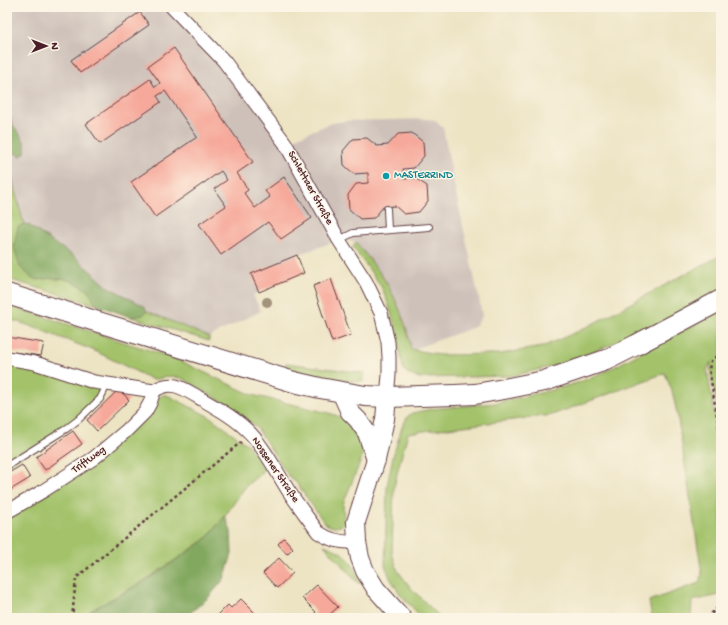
<svg xmlns="http://www.w3.org/2000/svg" width="728" height="625" font-family="'Gochi Hand',sans-serif">
<rect width="100%" height="100%" fill="#fcf5e5"/>
<filter id="ink" filterUnits="userSpaceOnUse"><feTurbulence type="fractalNoise" baseFrequency=".025" numOctaves="2"/><feDisplacementMap in="SourceGraphic" scale="8" xChannelSelector="R" yChannelSelector="G"/><feConvolveMatrix kernelMatrix="1 2 1 2 8 2 1 2 1" color-interpolation-filters="sRGB"/></filter>
<filter id="wash" filterUnits="userSpaceOnUse"><feTurbulence type="fractalNoise" baseFrequency=".012" numOctaves="4" result="noise"/><feDisplacementMap in="SourceGraphic" scale="16" xChannelSelector="R" yChannelSelector="G"/><feGaussianBlur stdDeviation="0.9" result="paint"/><feColorMatrix in="noise" values="0 0 0 0 0 0 0 0 0 0 0 0 0 0 0 0 0 1.4 0 .05"/><feComposite in="paint" operator="in"/></filter>
<g filter="url(#wash)">
<rect width="100%" height="100%" fill="#ede4c4"/>
<path fill="#cec1ba" d="M7,7h165l113,136 29,-13 18,-7 14,-2 81,-2 8,1 8,8 13,66 24,109 2,13 -5,8 -5,4 -61,22 -2,-12 -4,-14 -19,-42 -31,-40 -16,-2 -42,15 -45,19 7,18 -6,3 8,16 -52,26 -62,-26 -3,-5 -36,-19 -78,-62 -6,-1 -17,-63z"/>
<g fill="#a3c26a" stroke="#76704a">
<path d="M7,161l17,63 -6,3 19,53 13,-2 19,2 18,9 10,16 -90,-26z"/>
<path d="M356,242c9,12 22,27 30,40 11,19 22,45 25,67l29,6 60,-1 42,-7 39,-17 140,-75v36l-85,44 -47,18 -39,14 -39,9 -91,2c-8,-2 -13,-3 -17,-10l-8,-41 -7,-24 -7,-17 -28,-39z"/>
<path d="M7,305l167,53 78,37 77,18 12,4 8,6 11,15 3,12 -2,10 -18,44 1,19 -3,3 -7,1 -7,-2 -6,-7 -26,-37 -7,-6 -31,-47 -23,-19 -50,-30 -13,-3 -18,4 -58,-29 -70,-27 -18,-5z"/>
<path d="M721,310v122l-11,-63 1,-7 -4,7 14,81v143l-1,2 -28,6 -1,17h-39l-3,-17 50,-18 3,-9 -25,-161 -5,-22 -7,-18 -113,42 -144,18 -9,32 -5,22 -2,66 6,18 13,17 30,30h-19l-22,-24 -10,-16 -5,-13 2,-79 6,-30 9,-29 6,-11 4,-3 19,-4 65,-6 56,-13 25,-7 21,-8 18,-9z"/>
<path d="M147,311l62,26v4l-78,-24 12,-2z"/>
<path d="M7,358l101,25 -8,16 -22,21 -71,46z"/>
<path d="M286,363l79,10 -1,8c-27,2 -53,-6 -79,-12z"/>
<path d="M154,391l5,7 3,-3h5l43,22 38,28 16,24 -5,6 -13,11 -21,30 -20,24 -61,41 -54,30 -6,7h-77v-106l119,-81z"/>
<path d="M324,545c23,8 28,15 36,37l-1,2z"/>
</g>
<g fill="#82a85e" stroke="#666444">
<path d="M7,109c2,5 3,11 6,16 6,11 14,13 12,28l-4,3 -11,-5 -3,-4z"/>
<path d="M24,224l5,1 22,16 23,15 34,31 36,19 3,5 -4,4 -12,2 -34,-12 -10,-16 -18,-9 -19,-2 -13,2 -6,-3 -11,-10 -6,-20 4,-20z"/>
<path d="M225,516l6,15 1,23 -8,25 -15,18 -25,21h-100l6,-7 55,-30 60,-41z"/>
</g>
<g id="blocks">
<g fill="#f6a89a">
<path d="M140,12l9,13 -69,48 -9,-13z"/>
<path d="M174,48l79,114 -16,11 11,17 -4,3 11,15 15,-11 -5,-6 19,-14 28,41 -31,21 -13,-17 -47,33 -22,-31 27,-18 -12,-17 13,-9 -6,-9 -66,46 -24,-35 66,-45 -32,-46 -8,5 4,6 -61,42 -14,-20 64,-45 5,8 5,-4 -12,-17z"/>
<path d="M412,133l11,9 1,14 -10,12 -11,1 1,10 11,-1 12,8 1,15 -9,11 -15,2 -9,-8 -12,1 -9,11 -14,1 -11,-10 -1,-14 8,-11 12,-1v-10l-14,1 -10,-9 -1,-14 10,-12 14,-1 10,8 11,-1 10,-11z"/>
<path d="M297,255l7,18 -45,19 -8,-18z"/>
<path d="M331,279l20,56 -19,7 -19,-56z"/>
<path d="M7,337l37,6 -3,13 -34,-5z"/>
<path d="M119,389l10,11 -32,31 -10,-11z"/>
<path d="M73,431l9,13 -37,26 -9,-13z"/>
<path d="M22,465l8,13 -23,14v-18z"/>
<path d="M284,538l9,10 -6,6 -9,-10z"/>
<path d="M279,558l14,15 -16,15 -14,-15z"/>
<path d="M317,585l21,22 -12,11h-16l6,-6 -14,-14z"/>
<path d="M241,599l14,14 -6,5h-32l-1,-1 12,-12 3,3z"/>
</g>
</g>
</g>
<g filter="url(#ink)">
<use href="#blocks" fill-opacity="0" stroke="#623d42" stroke-width="1"/>
<g fill="none" stroke-linecap="round" stroke-linejoin="round">
<g stroke="#623d42" stroke-width="8">
<g id="lane">
<path d="M387,209l1,21"/>
<path d="M339,240l14,-7 76,-6"/>
<path d="M7,466l59,-37 12,-9 22,-21 8,-16"/>
</g>
</g>
<g stroke="#623d42" stroke-width="15">
<g id="street">
<path d="M172,7l52,54 61,82 54,97 27,42 15,31 7,29 1,15v18l-2,22"/>
<path d="M7,358l28,5 59,19 60,9c17,-12 29,-3 44,6 19,11 38,21 53,37 15,16 25,37 37,56 9,14 20,28 30,42 12,9 24,11 39,10"/>
<path d="M7,512l36,-21 51,-33 32,-27 19,-19 5,-9 4,-12"/>
</g>
</g>
<g stroke="#623d42" stroke-width="20">
<g id="secondary">
<path d="M341,392l9,20 8,8 9,13 9,27"/>
<path d="M387,397l-2,22 -9,41 -20,62 1,20 3,16 5,13 11,18 26,29"/>
</g>
</g>
<g stroke="#623d42" stroke-width="22">
<path id="primary" d="M7,294l287,88 26,6 45,8 22,1 68,-2 20,-1 29,-5 40,-8 27,-9 35,-12 30,-15 85,-45"/>
</g>
<g stroke="#623d42" stroke-width="2.5" stroke-dasharray="3 3" stroke-linecap="butt">
<path d="M721,352l-10,9 -2,8 12,71"/>
<path d="M72,618l4,-40 165,-136"/>
<path d="M707,618l12,-12 2,-4"/>
</g>
<use href="#lane" stroke="#fff" stroke-width="6"/>
<use href="#street" stroke="#fff" stroke-width="13"/>
<use href="#secondary" stroke="#fff" stroke-width="18"/>
<use href="#primary" stroke="#fff" stroke-width="20"/>
</g>
<circle fill="#a2937a" cx="267" cy="302" r="5"/>
</g>
<circle fill="#0f9aa8" stroke="#fcf5e5" stroke-width="1.5" cx="386" cy="176" r="4"/>
<g text-anchor="middle" dominant-baseline="central" stroke-width="3" stroke-linejoin="round" paint-order="stroke">
<g font-size="11" fill="#0d838f" stroke="#fcf5e5" text-anchor="start">
<text x="394" y="176">MASTERRIND</text>
</g>
<g font-size="11" fill="#4a1f2b" stroke="#fcf5e5">
<text transform="translate(310 188) rotate(61)">Schlettaer Straße</text>
<text transform="translate(89 460) rotate(-36)">Triftweg</text>
<text transform="translate(275 470) rotate(56)">Nossener Straße</text>
</g>
</g>
<rect width="728" height="625" fill="none" stroke="#fcf5e5" stroke-width="24"/>
<g transform="translate(46 46) rotate(90)" stroke="#fcf5e5" stroke-width="3" paint-order="stroke">
<path d="M0-3L7 15L0 10L-7 15Z" fill="#4a1f2b"/>
<text y="-6" font-size="11" font-weight="bold" text-anchor="middle" fill="#4a1f2b">N</text>
</g>
</svg>
